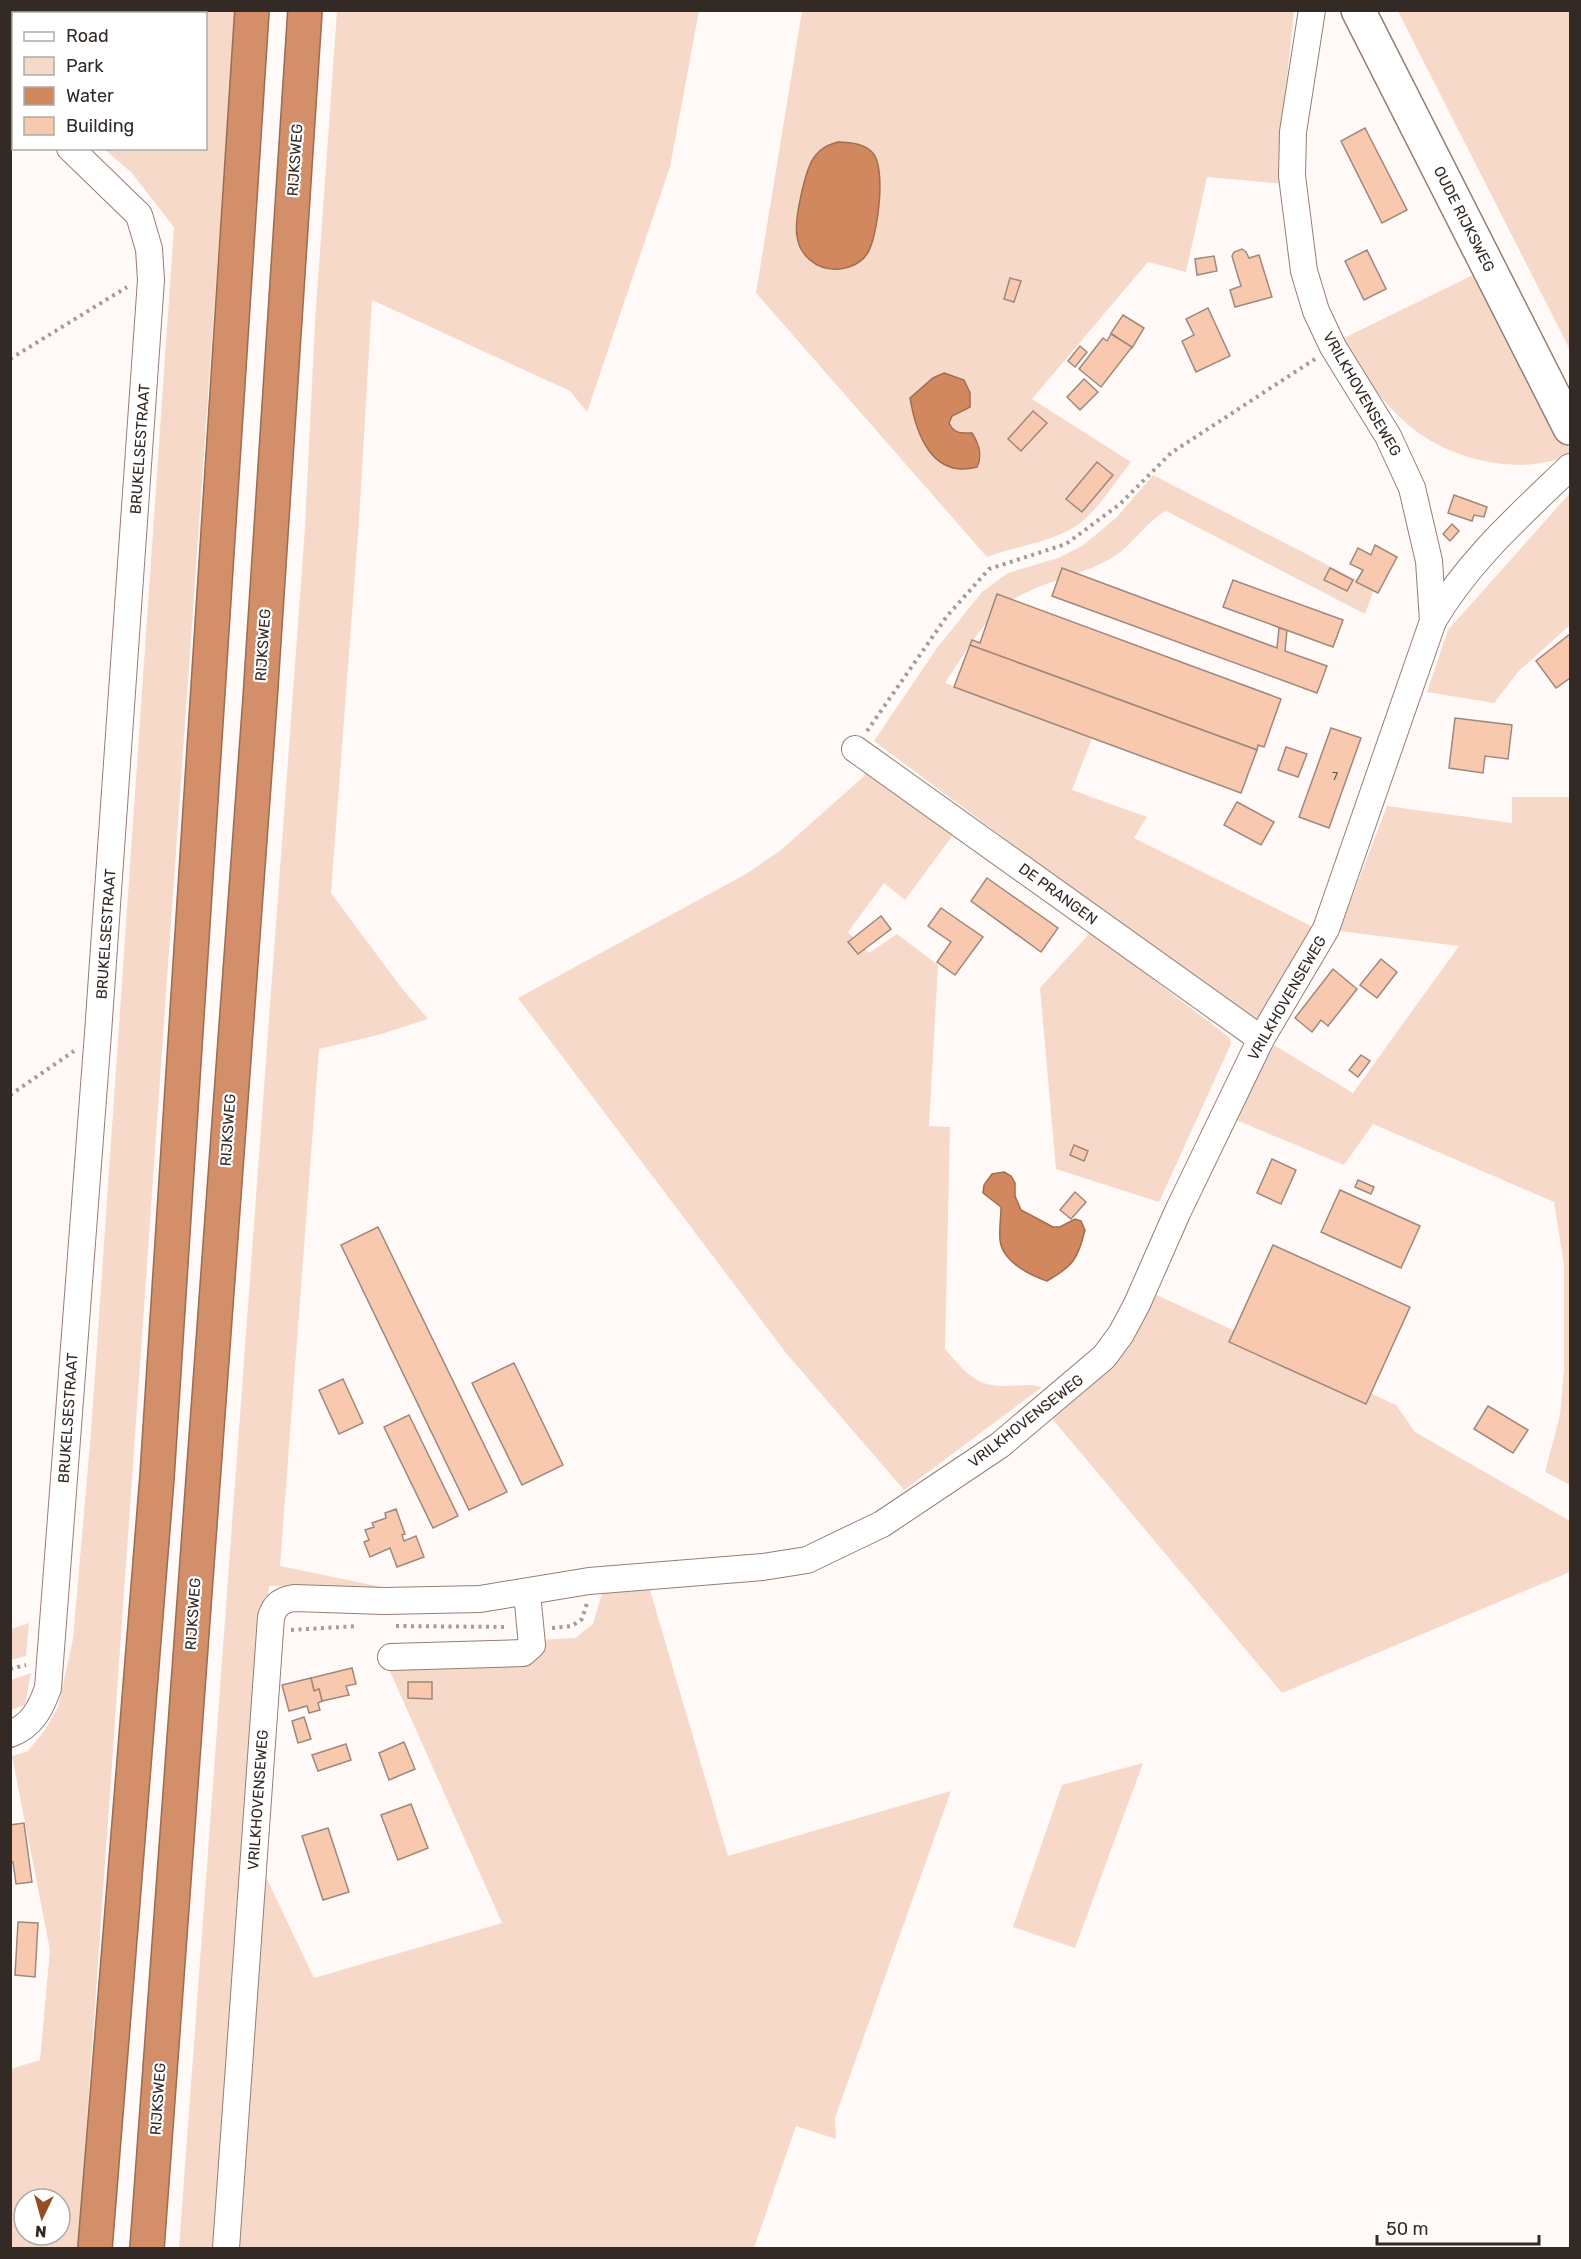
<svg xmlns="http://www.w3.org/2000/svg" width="1581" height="2259" font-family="Rubik,sans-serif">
<rect width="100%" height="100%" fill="#fffaf7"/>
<g fill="#f7d9c9" fill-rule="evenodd">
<path d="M186,11h49l-157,2237h-67v-179l29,-9 10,-110 -38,-194 16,-5 17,-21 13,-23 15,-68 18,-207 83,-1205 -43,-55 -27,-23 102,-1v-134l-20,-1zM24,2199h36v36h-36z"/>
<path d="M337,11h362l-29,156 -83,245 -17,-21 -198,-91 -13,221 -28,372 69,93 28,33 -50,16 -59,14 -39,517 121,25 -132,-5 -56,662h-34l126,-1720 10,-206z"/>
<path d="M802,11h492l-9,86v87l-78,-7 -21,95 -38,-10 -116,137 99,63c-17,21 -33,49 -55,64 -26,17 -61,20 -89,31l-231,-264zM867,148c22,15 11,74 4,97 -14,34 -64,29 -74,-7 -2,-8 1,-19 3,-28zM910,398l59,9 -17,9 -3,7c5,11 12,10 23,10l6,10 3,17z"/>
<path d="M1398,11h172v339z"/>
<path d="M1479,272l91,178v6c-34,10 -55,12 -90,4 -72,-17 -101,-63 -140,-120z"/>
<path d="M1153,475l221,114 -9,25 -199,-103c-18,9 -33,33 -51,45 -32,20 -70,24 -101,43 -30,17 -50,57 -69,84l147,55 -20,52 75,27 -13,21 181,90 -57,99 -384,-286 63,-93 45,-56 26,-19 50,-15 24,-12 34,-28z"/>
<path d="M1570,493v132l-51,46 -25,32 -67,-11 21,-62z"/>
<path d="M872,769l84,62 -51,69 -21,-17 -36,49 21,21 28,-19 41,31 -9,161 21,1 -5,222c18,20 30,38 59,37 14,0 23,-3 38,1l-138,103 -118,-137 -268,-355 228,-124 35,-24z"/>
<path d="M1512,797h58v688l-25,-13 15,-57 4,-46v-104l-10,-63 -181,-78 -29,41 -108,-45 38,-75 79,48 106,-147 -120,-15 48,-125 125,17z"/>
<path d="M1091,932l139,106 1,6 -72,158 -103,-33 -16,-181z"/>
<path d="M1150,1292l246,113 19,27 155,89v51l-288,121 -232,-277 57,-43 13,-19z"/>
<path d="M650,1590l78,266 223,-65 -116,327 1,21 -40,-13 -42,122h-518l30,-371 48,101 188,-55 -122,-274 195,-11 18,-14 9,-31z"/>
<path d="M29,1623l-3,33 -15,4v-31z"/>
<path d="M31,1673l-6,32 -14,5v-30z"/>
<path d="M1143,1763l-68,185 -62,-21 49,-142z"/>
</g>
<g fill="#d2885f" stroke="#a36c4e" stroke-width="1.5">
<path d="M838,142c11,0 26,2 34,10 15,14 6,86 -5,102 -6,9 -17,14 -27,15 -11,1 -22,-2 -30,-9 -7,-6 -12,-15 -13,-24 -3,-15 8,-68 18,-80 6,-8 13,-11 23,-14z"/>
<path d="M944,373l20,7 6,13v14l-18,9 -3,7c5,11 12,10 23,10 7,11 11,22 5,34 -45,12 -61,-33 -67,-69l23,-20z"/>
<path d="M1004,1172l7,4 4,7v13l6,14 32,17h7l15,-8 6,2 4,9c-7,29 -12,36 -38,51 -18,-6 -45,-20 -47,-41 -1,-11 1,-23 1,-33l-18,-14 1,-8 8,-11z"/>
</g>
<g fill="#f8c9af" stroke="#9f887c" stroke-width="1.5">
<path d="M1365,128l42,82 -25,13 -41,-82z"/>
<path d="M1242,249l4,3 3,6 10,-3 13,42 -37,10 -5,-17 11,-4 -9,-30 2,-4z"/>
<path d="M1367,250l19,39 -22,11 -19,-39z"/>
<path d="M1214,256l3,15 -20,4 -2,-16z"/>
<path d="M1010,278l11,3 -7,21 -10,-3z"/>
<path d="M1208,308l22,48 -34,16 -14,-31 12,-6 -8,-16z"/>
<path d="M1123,315l21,13 -12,20 -21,-15z"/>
<path d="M1111,334l21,13 -31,40 -22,-18 24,-31 4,3z"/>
<path d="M1080,346l7,6 -12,15 -7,-6z"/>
<path d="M1084,379l14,13 -18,18 -13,-13z"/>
<path d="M1033,411l14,12 -26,28 -13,-12z"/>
<path d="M1097,462l16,13 -31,37 -16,-13z"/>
<path d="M1454,495l33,12 -3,10 -10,-2 -2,6 -24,-8z"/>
<path d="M1452,524l7,7 -9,10 -7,-7z"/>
<path d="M1375,545l22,12 -19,36 -22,-11 7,-12 -13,-6 8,-16 13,7z"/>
<path d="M1062,568l215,80 2,-20 8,2 -2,21 42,15 -10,27 -265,-97z"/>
<path d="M1330,568l23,12 -6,11 -23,-11z"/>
<path d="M1233,580l110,40 -10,27 -110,-40z"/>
<path d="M997,594l284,105 -17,48 -6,-2 -1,5 -287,-105 2,-5 8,3z"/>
<path d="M1570,634v44l-14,10 -20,-27z"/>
<path d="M970,645l287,105 -16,43 -287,-106z"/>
<path d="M1455,718l57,7 -4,34 -23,-3 -2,17 -34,-5z"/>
<path d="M1331,728l30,10 -32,90 -30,-11z"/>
<path d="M1286,747l21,7 -9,23 -20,-7z"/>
<path d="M1237,802l37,20 -13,23 -37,-20z"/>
<path d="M987,878l71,50 -17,24 -70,-51z"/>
<path d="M941,908l42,29 -28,38 -18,-13 14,-20 -23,-16z"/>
<path d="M881,916l10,13 -33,25 -10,-12z"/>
<path d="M1381,959l16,13 -20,26 -17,-13z"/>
<path d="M1333,969l24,20 -29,37 -7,-6 -9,12 -17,-14z"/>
<path d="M1361,1055l9,6 -12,16 -9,-7z"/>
<path d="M1074,1145l14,6 -4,10 -14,-6z"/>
<path d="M1272,1159l24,11 -15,34 -24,-11z"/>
<path d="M1358,1180l16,7 -3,7 -16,-7z"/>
<path d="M1340,1190l80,36 -19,42 -80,-36z"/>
<path d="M1075,1192l11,10 -15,17 -11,-9z"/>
<path d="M378,1227l129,265 -38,18 -128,-265z"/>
<path d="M1273,1245l137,62 -44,97 -137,-62z"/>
<path d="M514,1363l49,102 -41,20 -50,-102z"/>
<path d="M343,1379l20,44 -24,11 -20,-44z"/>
<path d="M1488,1406l40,24 -15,23 -39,-24z"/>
<path d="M409,1415l49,101 -25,12 -49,-101z"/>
<path d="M396,1509l9,25 -3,1 2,6 12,-5 8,21 -27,10 -7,-19 -20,9 -6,-15 5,-2 -4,-10 9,-3 -2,-4 14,-5 -1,-5z"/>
<path d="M352,1668l4,16 -10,2 3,9 -27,6 -3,-12 -5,2 -3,-13z"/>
<path d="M311,1678l3,13 5,-2 3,12 -4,2 2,7 -11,3 -2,-7 -18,5 -7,-26z"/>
<path d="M408,1682h24v17l-24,-1z"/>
<path d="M304,1717l7,22 -13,4 -6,-22z"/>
<path d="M404,1742l11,27 -26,11 -10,-27z"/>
<path d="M346,1744l5,16 -33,11 -6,-16z"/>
<path d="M411,1804l17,44 -30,12 -17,-45z"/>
<path d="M24,1823l8,59 -16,2 -3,-22h-3v-37z"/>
<path d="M328,1828l21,64 -26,8 -21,-64z"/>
<path d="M18,1922l20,1 -3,54 -20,-2z"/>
</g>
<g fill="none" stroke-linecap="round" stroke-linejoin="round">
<g stroke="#957e73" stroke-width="28">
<g id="street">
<path d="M10,97l4,3"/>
<path d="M1433,621c35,-60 87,-106 137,-154"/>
<path d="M855,749l406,290"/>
<path d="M391,1657l132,-4 9,-8 -5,-52"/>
<path d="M10,1734c22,-8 31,-26 38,-46l50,-655 53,-753 -2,-31 -10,-34 -69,-67"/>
<path d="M226,2248l45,-631c4,-13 11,-17 23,-19l90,3 96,-2 109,-18 174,-14 44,-7 75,-36 118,-79 104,-88 17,-23 16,-30 41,-93 83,-172 65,-110 107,-308 -4,-60 -17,-73 -24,-52 -55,-89 -17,-36 -12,-40 -12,-95 1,-44 19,-122"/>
</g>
</g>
<g stroke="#957e73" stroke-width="36">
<path id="secondary" d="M1358,10l212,418"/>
</g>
<g stroke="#9b6c51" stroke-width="36">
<g id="highway">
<path d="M95,2248l62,-771 95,-1467"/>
<path d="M147,2248l113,-1548 45,-690"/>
</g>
</g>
<g stroke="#a39c98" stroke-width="4" stroke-dasharray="3 4.5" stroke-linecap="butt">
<path d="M10,359l117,-72"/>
<path d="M867,731l80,-115 42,-47 77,-25 54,-40 51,-51 144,-94"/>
<path d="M10,1095l64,-44"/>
<path d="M396,1626l112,1"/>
<path d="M552,1628l20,-2 10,-7 5,-16"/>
<path d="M291,1630l67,-4"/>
<path d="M10,1669l16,-4"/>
</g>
<use href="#street" stroke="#fff" stroke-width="26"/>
<use href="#secondary" stroke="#fff" stroke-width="33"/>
<use href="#highway" stroke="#d38f69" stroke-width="33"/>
</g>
<g text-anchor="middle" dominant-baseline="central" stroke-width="4.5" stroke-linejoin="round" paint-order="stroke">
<g font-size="12" fill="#655248">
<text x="1335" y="776">7</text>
</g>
<g font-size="15" fill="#342a25" stroke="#fff">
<text transform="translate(295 160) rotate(-86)">RIJKSWEG</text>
<text transform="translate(1464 219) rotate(63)">OUDE RIJKSWEG</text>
<text transform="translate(1362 394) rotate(60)">VRILKHOVENSEWEG</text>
<text transform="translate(140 449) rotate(-86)">BRUKELSESTRAAT</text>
<text transform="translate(263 645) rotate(-86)">RIJKSWEG</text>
<text transform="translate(1058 894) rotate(36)">DE PRANGEN</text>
<text transform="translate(106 934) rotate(-86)">BRUKELSESTRAAT</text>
<text transform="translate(1287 998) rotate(-60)">VRILKHOVENSEWEG</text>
<text transform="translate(228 1130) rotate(-86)">RIJKSWEG</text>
<text transform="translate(68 1418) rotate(-86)">BRUKELSESTRAAT</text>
<text transform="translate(1026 1421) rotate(-38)">VRILKHOVENSEWEG</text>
<text transform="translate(193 1614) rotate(-86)">RIJKSWEG</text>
<text transform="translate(258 1800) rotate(-86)">VRILKHOVENSEWEG</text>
<text transform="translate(158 2099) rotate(-86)">RIJKSWEG</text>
</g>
</g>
<rect width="1581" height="2259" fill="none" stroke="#342a25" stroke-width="24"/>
<rect x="12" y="12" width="195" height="138" fill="#ffffff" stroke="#aeaaa8" stroke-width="1.5"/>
<rect x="24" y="32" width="30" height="9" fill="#ffffff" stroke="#aeaaa8" stroke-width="1.5"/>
<text x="66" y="42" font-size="18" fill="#342a25">Road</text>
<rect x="24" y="57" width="30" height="18" fill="#f7d9c9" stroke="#aeaaa8" stroke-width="1.5"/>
<text x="66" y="72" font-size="18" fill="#342a25">Park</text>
<rect x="24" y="87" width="30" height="18" fill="#d2885f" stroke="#aeaaa8" stroke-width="1.5"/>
<text x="66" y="102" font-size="18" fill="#342a25">Water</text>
<rect x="24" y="117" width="30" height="18" fill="#f8c9af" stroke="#aeaaa8" stroke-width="1.5"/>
<text x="66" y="132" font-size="18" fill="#342a25">Building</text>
<g transform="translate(42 2217) rotate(185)"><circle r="28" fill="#ffffff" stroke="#aeaaa8" stroke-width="1.5"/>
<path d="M0-4.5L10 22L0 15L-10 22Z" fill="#944e24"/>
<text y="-9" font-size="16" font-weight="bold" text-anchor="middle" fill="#342a25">N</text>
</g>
<path d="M1377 2235v9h162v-9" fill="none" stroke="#342a25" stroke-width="3"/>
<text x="1386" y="2235" font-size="18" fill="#342a25" stroke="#ffffff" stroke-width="4.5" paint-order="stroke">50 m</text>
</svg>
